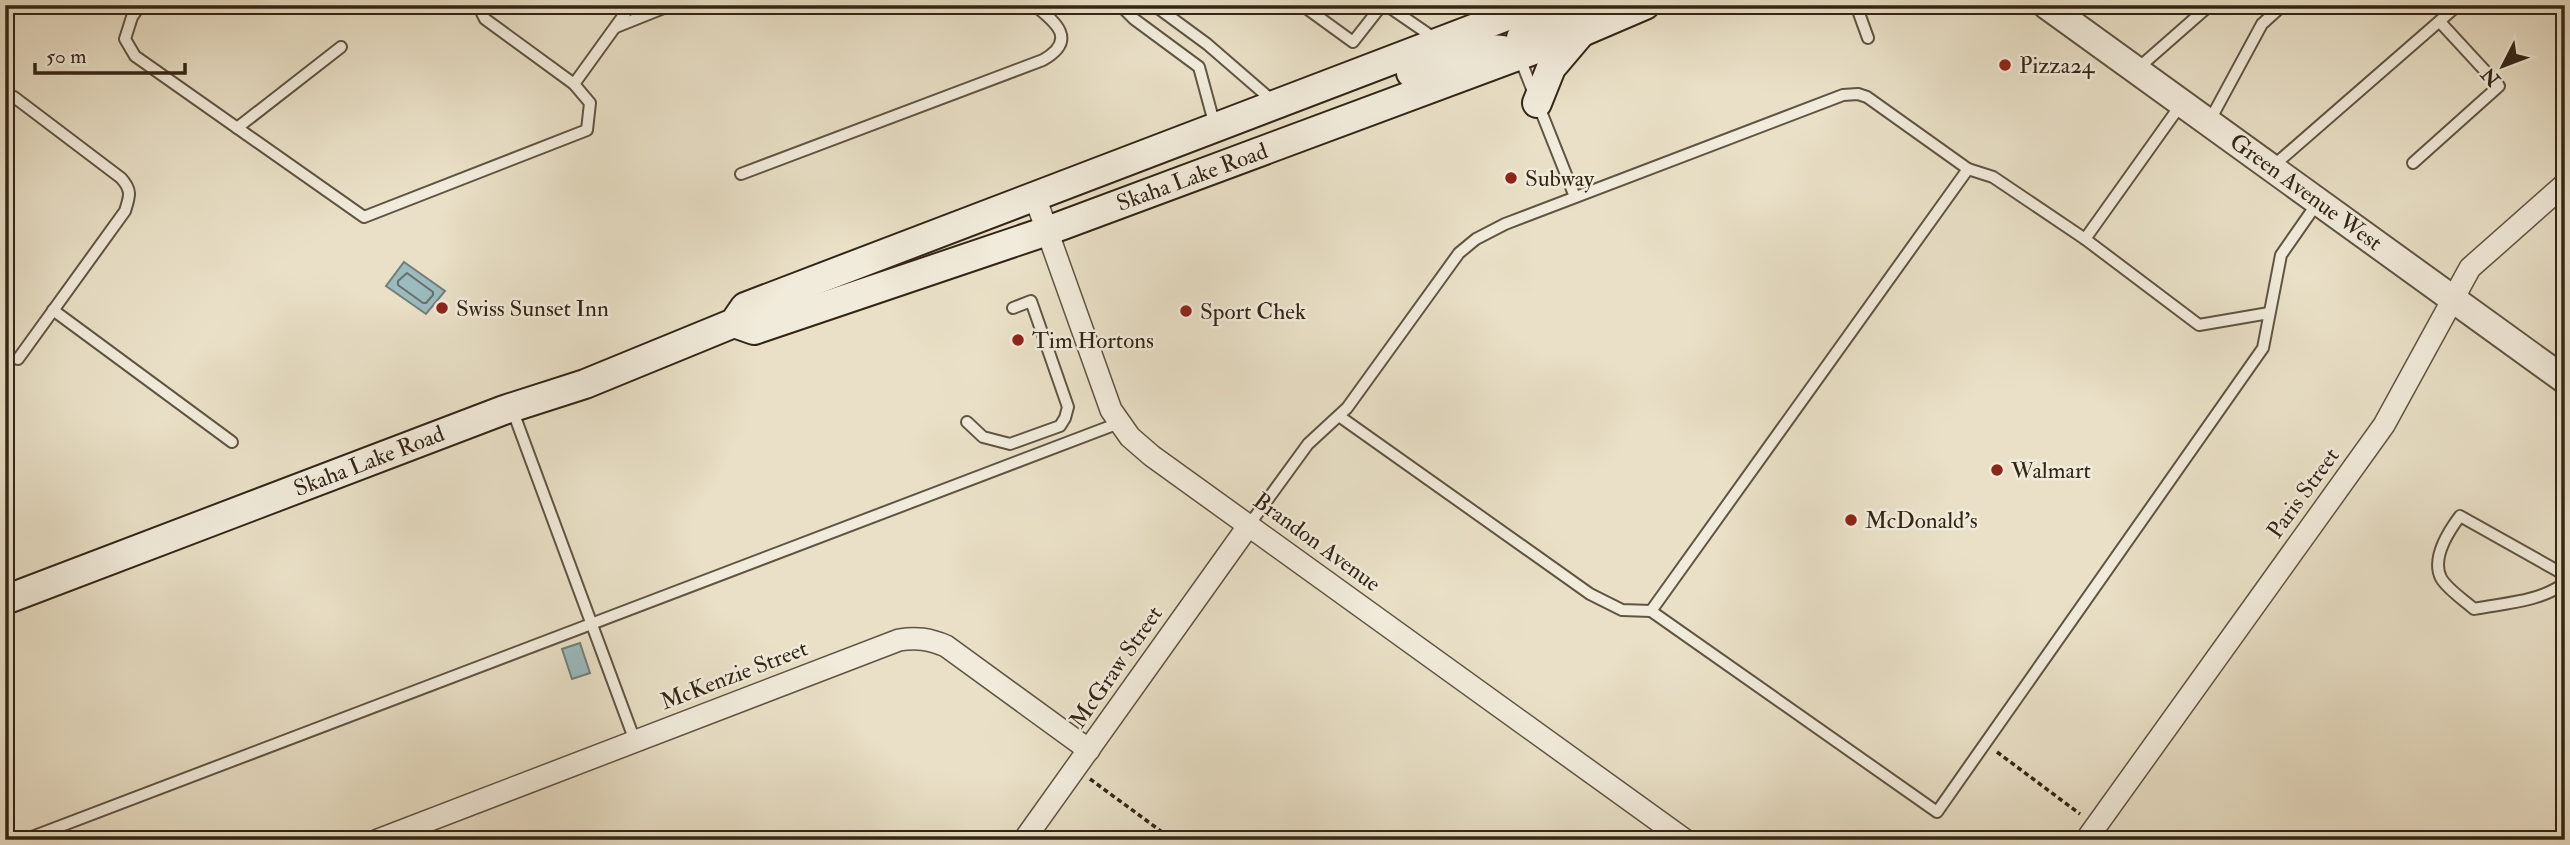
<svg xmlns="http://www.w3.org/2000/svg" width="2570" height="845" font-family="'IM FELL Double Pica',serif">
<rect width="100%" height="100%" fill="#e9e0c7"/>
<filter id="stains"><feTurbulence type="fractalNoise" baseFrequency=".00286" numOctaves="4"/><feColorMatrix values="0 0 0 0 .2 0 0 0 0 .09 0 0 0 0 .02 0 0 0 .5 -.17"/></filter>
<radialGradient id="worn" r=".72"><stop offset=".6" stop-color="#630" stop-opacity="0"/><stop offset="1" stop-color="#630" stop-opacity=".3"/></radialGradient>
<g fill="#9bbbbf" stroke="#717f7b" stroke-width="2">
<path d="M404,262l41,29 -19,23 -40,-28z"/>
<path d="M580,643l10,30 -18,6 -10,-30z"/>
</g>
<g fill="none" stroke-linecap="round" stroke-linejoin="round">
<path stroke="#67706a" stroke-width="2" d="M407,273l26,19v3l-7,8h-3l-25,-18v-4z"/>
<g stroke="#605442" stroke-width="14">
<g id="service">
<path d="M140,5l-8,12 -7,22 10,17 229,161 223,-87 3,-27 -16,-19 -89,-65 -7,-14"/>
<path d="M1120,5l14,14 65,48 16,59"/>
<path d="M1154,5l53,39 67,58"/>
<path d="M1302,5l51,37 29,-37"/>
<path d="M1386,5l51,35"/>
<path d="M1856,5l12,33"/>
<path d="M616,27l55,-22"/>
<path d="M1519,56l56,141"/>
<path d="M2136,70l74,-65"/>
<path d="M574,84l57,-79"/>
<path d="M5,100l9,-3 107,81c11,12 9,18 4,33l-107,148"/>
<path d="M2209,122l53,-98 21,-19"/>
<path d="M237,128l104,-81"/>
<path d="M2413,163l86,-77 -59,-64"/>
<path d="M2272,167l186,-162"/>
<path d="M741,174l302,-114c35,-20 13,-38 -9,-55"/>
<path d="M2085,239l97,-136"/>
<path d="M53,310l179,132"/>
<path d="M512,409l123,332"/>
<path d="M1339,416l251,178 32,16 29,1 286,201 326,-464 18,-93 37,-53"/>
<path d="M967,422l16,15 27,7 50,-18 5,-8 3,-11 -37,-106 -18,7"/>
<path d="M1249,525l59,-81 39,-36 112,-155 17,-14 29,-15 338,-129 15,-1 9,3 101,72 25,8 92,62 114,86 70,-12"/>
<path d="M2565,575l-105,-59c-12,16 -29,42 -19,62 6,11 23,22 33,31 31,-6 65,-7 91,-26"/>
<path d="M1651,611l317,-442"/>
<path d="M24,840l1095,-417"/>
</g>
</g>
<g stroke="#605442" stroke-width="24">
<g id="minor">
<path d="M1035,197l76,213 19,27 22,19 533,384"/>
<path d="M378,840l521,-200c18,-3 30,-1 47,6l143,104"/>
<path d="M1024,840l225,-315"/>
<path d="M2086,840l298,-415 86,-157 95,-84"/>
</g>
</g>
<g stroke="#605442" stroke-width="30">
<path id="tertiary" d="M2046,5l519,375"/>
</g>
<g stroke="#332516" stroke-width="32">
<g id="secondary">
<path d="M1519,55l2,-17 11,-10 59,-23"/>
<path d="M1411,73c30,-11 67,-31 99,-21"/>
<path d="M1537,103l14,-35 28,-33"/>
<path d="M734,323l20,7 293,-99 535,-199 63,-27"/>
<path d="M5,600l499,-190 81,-26 149,-61 11,-16 791,-302"/>
</g>
</g>
<g stroke="#332516" stroke-width="3.5" stroke-dasharray="5 3.5" stroke-linecap="butt">
<path d="M1997,752l83,62"/>
<path d="M1090,779l83,61"/>
</g>
<use href="#service" stroke="#f1ebdb" stroke-width="10"/>
<use href="#minor" stroke="#f1ebdb" stroke-width="21"/>
<use href="#tertiary" stroke="#f1ebdb" stroke-width="26"/>
<use href="#secondary" stroke="#f1ebdb" stroke-width="28"/>
</g>
<g fill="#8f2418" stroke="#f1ebdb" stroke-width="2.5">
<circle cx="2005" cy="65" r="7"/>
<circle cx="1511" cy="178" r="7"/>
<circle cx="442" cy="308" r="7"/>
<circle cx="1186" cy="311" r="7"/>
<circle cx="1018" cy="340" r="7"/>
<circle cx="1997" cy="470" r="7"/>
<circle cx="1851" cy="520" r="7"/>
</g>
<g text-anchor="middle" dominant-baseline="central" stroke-width="5" stroke-linejoin="round" paint-order="stroke">
<g font-size="23" fill="#332516" stroke="#f1ebdb" text-anchor="start">
<text x="2019" y="65">Pizza24</text>
<text x="1525" y="178">Subway</text>
<text x="456" y="308">Swiss Sunset Inn</text>
<text x="1200" y="311">Sport Chek</text>
<text x="1032" y="340">Tim Hortons</text>
<text x="2011" y="470">Walmart</text>
<text x="1865" y="520">McDonald's</text>
</g>
<g font-size="23" fill="#332516" stroke="#f1ebdb">
<text transform="translate(1192 177) rotate(-20)">Skaha Lake Road</text>
<text transform="translate(2306 192) rotate(36)">Green Avenue West</text>
<text transform="translate(369 461) rotate(-21)">Skaha Lake Road</text>
<text transform="translate(2303 493) rotate(-54)">Paris Street</text>
<text transform="translate(1317 542) rotate(36)">Brandon Avenue</text>
<text transform="translate(1116 667) rotate(-55)">McGraw Street</text>
<text transform="translate(734 675) rotate(-21)">McKenzie Street</text>
</g>
</g>
<rect width="2570" height="845" fill="none" stroke="#e9e0c7" stroke-width="28"/>
<rect x="7" y="7" width="2556" height="831" fill="none" stroke="#332516" stroke-width="3.5"/>
<rect x="14" y="14" width="2542" height="817" fill="none" stroke="#332516" stroke-width="2"/>
<g transform="translate(2503 66) rotate(228)" stroke="#f1ebdb" stroke-width="5" paint-order="stroke">
<path d="M0-5L12 26L0 18L-12 26Z" fill="#332516"/>
<text y="-10" font-size="19" font-weight="bold" text-anchor="middle" fill="#332516">N</text>
</g>
<path d="M35 63v10h150v-10" fill="none" stroke="#332516" stroke-width="3.5"/>
<text x="46" y="63" font-size="21" fill="#332516" stroke="#f1ebdb" stroke-width="5" paint-order="stroke">50 m</text>
<rect width="100%" height="100%" filter="url(#stains)"/>
<rect width="100%" height="100%" fill="url(#worn)"/>
</svg>
